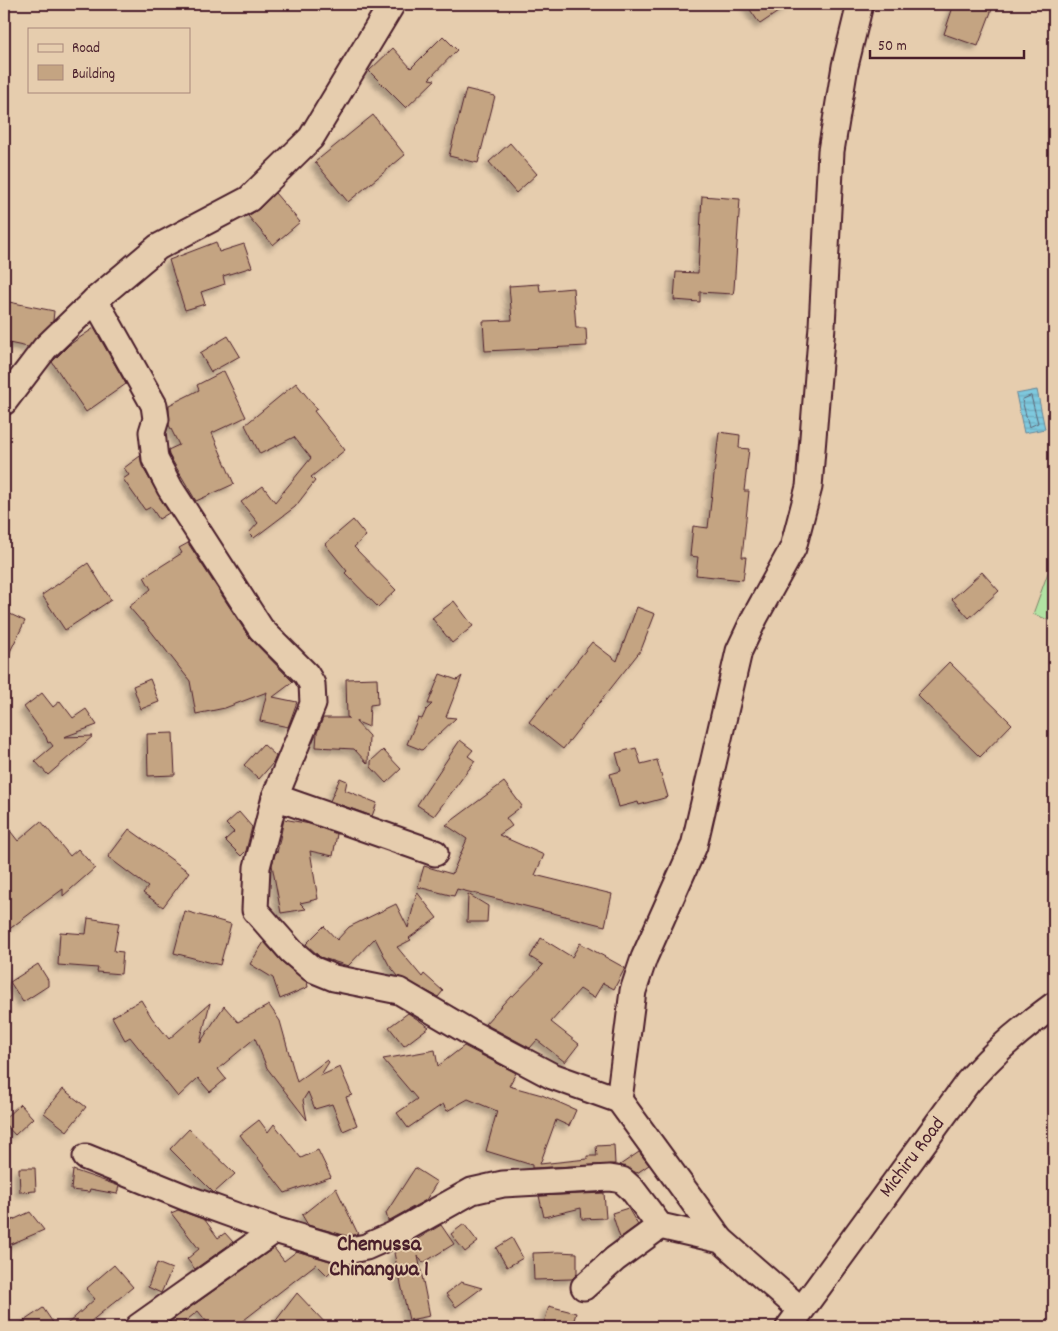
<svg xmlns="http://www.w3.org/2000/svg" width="1058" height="1331" font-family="Dekko,sans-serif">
<defs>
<pattern id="water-rules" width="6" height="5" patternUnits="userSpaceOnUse" patternTransform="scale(1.25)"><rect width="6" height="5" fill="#7ec9de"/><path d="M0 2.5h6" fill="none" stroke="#6eacbf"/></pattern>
<filter id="shadow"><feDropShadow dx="-4.5" dy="4.5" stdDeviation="2.5" flood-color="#0004"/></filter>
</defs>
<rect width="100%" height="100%" fill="#e6cdae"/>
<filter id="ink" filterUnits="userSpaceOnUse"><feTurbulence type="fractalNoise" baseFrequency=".02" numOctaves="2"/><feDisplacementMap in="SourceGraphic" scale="10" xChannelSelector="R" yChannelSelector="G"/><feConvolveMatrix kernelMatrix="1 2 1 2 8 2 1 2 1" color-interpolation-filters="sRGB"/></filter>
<g filter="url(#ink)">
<path fill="#b1e3a3" stroke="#7e8167" d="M1054,556v66l-21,-8z"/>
<path fill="url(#water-rules)" stroke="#698596" d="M1037,390l8,39 -21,4 -8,-39z"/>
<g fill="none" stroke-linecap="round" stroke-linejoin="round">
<path stroke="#5f6373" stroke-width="1" d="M1031,396l7,27 -9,4 -7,-27z"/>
</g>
<g fill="#c4a482" stroke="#4a1f2b" filter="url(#shadow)">
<path d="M746,4h44l-30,20z"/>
<path d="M954,4h40l-16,42 -34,-12z"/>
<path d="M443,36l14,14 -28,29 6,1 -29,28 -37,-37 24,-23 18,20z"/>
<path d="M466,89l29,7 -17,67 -29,-7z"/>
<path d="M373,115l32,40 -57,47 -33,-40z"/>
<path d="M510,143l27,31 -21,19 -27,-31z"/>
<path d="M275,193l25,29 -27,23 -25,-29 11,-7z"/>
<path d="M702,196l38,3 -6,90 -1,5 -33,-2v10l-26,-2 2,-28 22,1z"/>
<path d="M216,242l3,10 25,-8 8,23 -29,9 2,8 -24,8 4,12 -20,6 -16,-50z"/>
<path d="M539,284l1,7 33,-3 3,40h10l1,18 -102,5 -2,-30 29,-1 -3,-34z"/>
<path d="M4,301l50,10 -1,10 -25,26 -24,-5z"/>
<path d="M94,328l32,56 -40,28 -34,-50 17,-17z"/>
<path d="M228,336l12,20 -29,16 -11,-19z"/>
<path d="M224,371l22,46 -34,16 22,51 -38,17 -27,-46 -1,-5 11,-5 -10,-20v-20l30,-15 -2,-5z"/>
<path d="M296,383l21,26 -3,2 31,39 -34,27 4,4 -20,26 -41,31 -5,-5 9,-10 -17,-21 22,-16 12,16 36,-44 -17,-21 -34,17 -15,-29z"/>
<path d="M719,432l21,3 -1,13 10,1 -5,42h5l-7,66h4l-3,23 -47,-5 2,-18 -8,-1 3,-30 15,2z"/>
<path d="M140,456l2,10 27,47 -10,6 -8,-12 -6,3 -22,-31 6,-4 -5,-7z"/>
<path d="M353,520l13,16 -12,11 42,43 -18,17 -33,-34 2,-2 -22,-27z"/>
<path d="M188,543l61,94 44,45 -20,15 24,5 -9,25 -28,-6 7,-29 -42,16 -29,6 -6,-33 -47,-60 -1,1 -13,-15 22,-18 -7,-12 38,-24 -3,-5z"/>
<path d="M88,563l23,37 -46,30 -23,-35z"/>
<path d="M982,572l17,19 -30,27 -17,-19z"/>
<path d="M454,601l19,25 -21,17 -20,-25z"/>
<path d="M637,607l18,7 -14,36 -78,99 -34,-27 63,-80 25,19z"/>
<path d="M8,613l17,8 -21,43v-42z"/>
<path d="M949,662l63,62 -32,33 -63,-62z"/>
<path d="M440,674l17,6 5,-4 -16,41 10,1 -34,32 -15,-6 11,-26 4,1 4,-9 6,-6h-4z"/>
<path d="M377,678l1,26 -8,1 -1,22 -14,-6 14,15 -1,28 -14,-15 -38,-2 1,-14 6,-15h26l-2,-1 -1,-38z"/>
<path d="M150,679l9,23 -18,7 -8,-23z"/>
<path d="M42,693l11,14 7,-6 13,17 13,-9 11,16 -33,12 29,-1 -45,39 -13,-14 18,-15 -3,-4 -2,1 -2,-6 -22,-30z"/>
<path d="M173,733l2,42 -27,1 -1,-42z"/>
<path d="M460,740l13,10 -5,6 7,5 -41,55 -17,-11z"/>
<path d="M263,744l13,12 -3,7 -14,16 -15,-14z"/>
<path d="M636,748l5,16 16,-4 11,37 -29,8 -1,-3 -19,5 -9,-33 11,-3 -5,-18z"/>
<path d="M383,750l18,19 -15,14 -15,-16v-6z"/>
<path d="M340,778l7,3 -2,9 32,13 -5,13 -42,-15z"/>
<path d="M504,782l18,24 -16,12 6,8 -13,9 45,20 -9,20 77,19 -7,32 -148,-37 -3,7 -36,-9 6,-21 28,8 15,-35 -21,-14z"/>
<path d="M239,812l13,15 -6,24 -5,5 -16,-16 9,-8 -8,-8z"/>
<path d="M284,819l26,5 27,10 -4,22 -23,-5 8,48 -18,4 6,6 -25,4 -9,-48 4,-14 1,2z"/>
<path d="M41,821l29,35 8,-7 17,19 -32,28v-7l-59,44v-110l14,18z"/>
<path d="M129,829l60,43 -26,35 -20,-14 5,-6 -40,-30z"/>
<path d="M417,892l20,26 -28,20 2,2 -14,7 25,30 2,-3 19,17 -5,6 -40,-21 -9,-11 -14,-27 -27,28 -28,-9 -14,-13 18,-18 13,14 12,-13 47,-23 12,24z"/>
<path d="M468,894l20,12 -1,16h-20z"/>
<path d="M185,911l46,13 -11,41 -46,-12z"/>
<path d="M88,918l31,5 -5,28 9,1 -2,22 -24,-2 1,-4 -40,-3 2,-33 26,2z"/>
<path d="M541,938l31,19 8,-14 45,25 -11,21 -11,-6 -9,15 -14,-9 -29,33 28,22 -14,18 -28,-22 -7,8 -45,-24 26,-29 2,1 30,-31 -13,-8z"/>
<path d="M264,942l18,20 25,20 1,5 -28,12 -7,-21 -23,-14z"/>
<path d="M38,964l10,16v6l-25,16 -13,-20z"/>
<path d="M141,1000l11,18 17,21 41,-36 -10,40 24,-37 14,16 31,-17 11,16 17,61 30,-22 2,2 -9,14 20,-9 12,28 -6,2 11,28 -14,6 -11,-27 -17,5 -7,-17 -5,8 4,20 -40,-52 -12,-30 -37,31 8,10 -16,13 -12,-14 -20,19 -48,-60 -5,3 -13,-23z"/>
<path d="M408,1013l21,14 -25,19 -15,-19z"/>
<path d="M464,1046l52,27 -7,13 33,9 34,15 -7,16 -13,-6 -16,44 47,-5v-3h10l-1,-10 18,-1 1,19 -83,4v-3l-46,-14 11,-40 -29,-12 -21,12 -4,-7 -35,24 -11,-15 20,-14 -34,-40 52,-9 3,16z"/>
<path d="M63,1089l23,18 -19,24 -23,-18z"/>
<path d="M20,1104l13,14 -18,17 -11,-12v-4z"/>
<path d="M259,1120l9,12 6,-8 27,34 17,-8 13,27 -46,16 -45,-58z"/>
<path d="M189,1129l46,45 -21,19 -44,-44z"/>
<path d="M639,1152l10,13 -12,8 -17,-8z"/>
<path d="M19,1168h16l1,23 -16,1z"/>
<path d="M415,1168l22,14 -11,18 -38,21 -2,-8z"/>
<path d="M73,1170l46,16 -2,8 -27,-5 -1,3 -18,-2z"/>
<path d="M336,1188l22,46 -11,2 -39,-11 -6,-10z"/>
<path d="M604,1193l2,25 -24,1 -1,-11 -37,9 -5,-21z"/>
<path d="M628,1208l10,17 -18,13 -8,-25z"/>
<path d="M178,1210l27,10 13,18 7,-5 8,9 -38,27 -8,-10 12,-10 -28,-36z"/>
<path d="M30,1212l14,18 -40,17v-23z"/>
<path d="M464,1224l14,18 -13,10 -14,-18z"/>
<path d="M441,1225l13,19 -31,19 -5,-7 12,60 -21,4 -15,-67z"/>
<path d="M512,1238l11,20 -16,9 -11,-19z"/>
<path d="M274,1248l10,13 13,-10 42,13 -12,11 -11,-11 -81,63h-24l-13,-16 -20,16h-7l-3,-4z"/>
<path d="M559,1252l18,1v21l-5,5 -38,1 -1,-27z"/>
<path d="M157,1263l15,6 -11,24 -13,-6z"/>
<path d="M114,1265l19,22 -49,40h-16l-2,-2 29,-26 -9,-10z"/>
<path d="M461,1282l21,6 -26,19 -10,-13z"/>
<path d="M297,1293l32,34h-58z"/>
<path d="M549,1306l27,7 -4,14h-29z"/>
<path d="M43,1308l13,19h-41z"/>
</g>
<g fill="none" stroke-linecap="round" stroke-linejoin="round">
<g stroke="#4a1f2b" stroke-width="29">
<g id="minor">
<path d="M95,300l59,105 2,14 -4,13 3,27 15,29 91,141 45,45 6,10 1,20 -38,93 -18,70 -2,43 36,41 21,18 22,9 65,13 70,41 83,44 67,24 102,140"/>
<path d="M4,402l41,-54 50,-48 63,-53 91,-48 62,-61 81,-134"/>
<path d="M275,797l160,56"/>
<path d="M619,1100l14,-109 11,-33 50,-112 45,-195 16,-34 38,-69 16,-61 13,-161 9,-175 14,-85 15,-62"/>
<path d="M86,1157l106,43 83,30 71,21 20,-4 27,-12 79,-44 31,-7 107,-6 12,2 10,9 28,37 61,14 79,69"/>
<path d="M584,1287l31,-28 45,-33"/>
<path d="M138,1327l137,-97"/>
<path d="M789,1327l179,-245c28,-32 52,-52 86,-77"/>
</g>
</g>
<use href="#minor" stroke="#e6cdae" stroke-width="25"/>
</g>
</g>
<g text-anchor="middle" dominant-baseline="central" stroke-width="4" stroke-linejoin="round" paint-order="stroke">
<g font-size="20" fill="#4a1f2b" stroke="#e6cdae">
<text transform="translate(913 1158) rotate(-53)">Michiru Road</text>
</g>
<g font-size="22" font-weight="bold" fill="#4a1f2b" stroke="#e6cdae">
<text x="379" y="1245">Chemussa<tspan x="379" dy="25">Chinangwa 1</tspan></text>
</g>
</g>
<rect width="1058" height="1331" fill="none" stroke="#e6cdae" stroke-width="20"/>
<rect x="10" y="10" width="1038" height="1311" fill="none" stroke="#4a1f2b" stroke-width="2" filter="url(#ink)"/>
<rect x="28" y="28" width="162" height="65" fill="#e6cdae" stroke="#a8877a"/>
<rect x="38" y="44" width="25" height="8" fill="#e6cdae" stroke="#a8877a"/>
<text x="72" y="52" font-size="15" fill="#4a1f2b">Road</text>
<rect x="38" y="65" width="25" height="15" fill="#c4a482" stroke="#a8877a"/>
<text x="72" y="78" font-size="15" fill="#4a1f2b">Building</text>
<path d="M870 50v8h154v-8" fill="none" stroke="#4a1f2b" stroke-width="2.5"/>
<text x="878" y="50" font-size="15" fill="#4a1f2b" stroke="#e6cdae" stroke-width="4" paint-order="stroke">50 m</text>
</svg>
